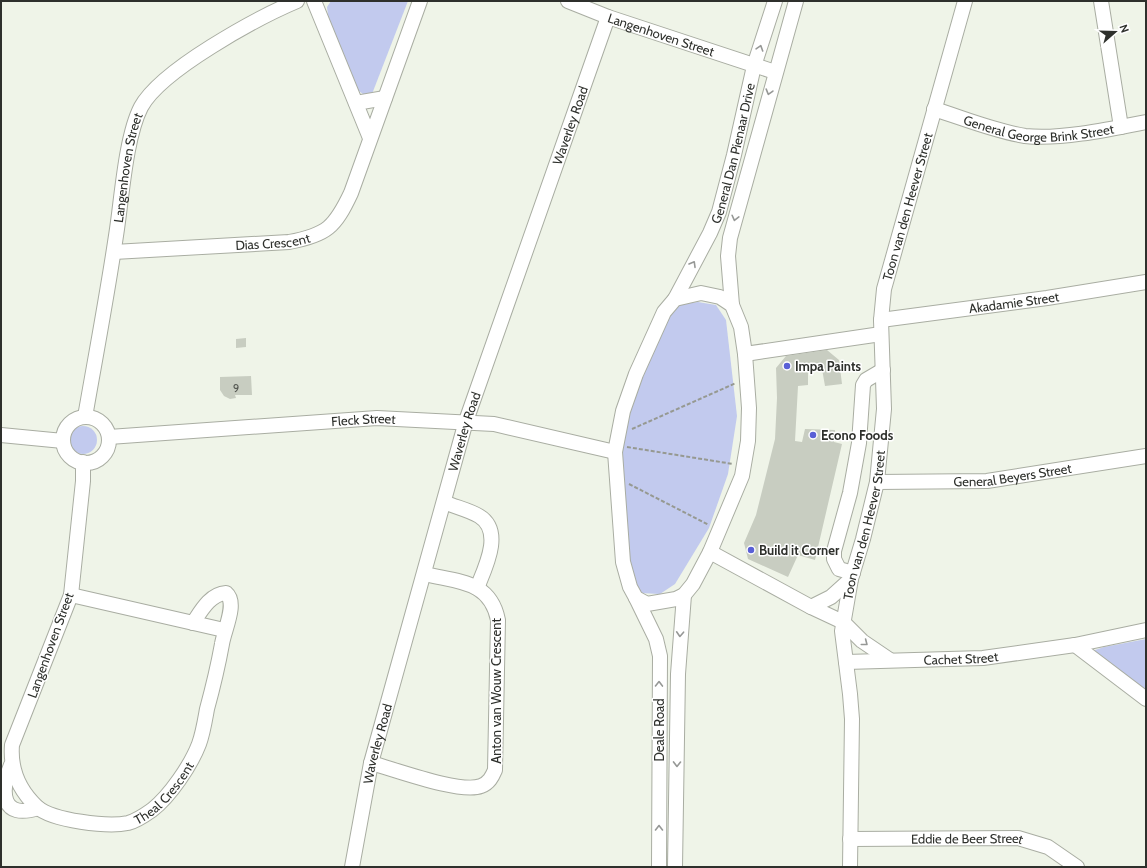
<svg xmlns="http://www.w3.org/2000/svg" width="1147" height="868" font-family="Cabin,sans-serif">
<rect width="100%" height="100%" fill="#eff4e8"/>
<g fill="#c2caee">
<path d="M331,1h77l-36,93h-9l-11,-8 -24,-71 -1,-8z"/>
<path d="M698,302l18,3 10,15 11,96 -9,58 -19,54 -34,56 -15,10 -20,-1 -14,-18 -5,-146 42,-110 14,-14z"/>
<circle cx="83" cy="440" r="14"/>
<path d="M1146,639v53l-52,-35 1,-7 9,-3z"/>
</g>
<g fill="#c8cdc1">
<path d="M246,338v9l-10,1v-9z"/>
<path d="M827,350l12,10 3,24 -17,2 -3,-17 -14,3v13l-10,1 -3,55 7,1 3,-13 30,1 -1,12 8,2 -27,116 -17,-5 -10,22 -40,-18 -4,-16 12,-28 19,-76 2,-41 -1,-30 10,-12z"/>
<path d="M251,376l1,19h-17l1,3 -6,1 -6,-3 -4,-6v-13z"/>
</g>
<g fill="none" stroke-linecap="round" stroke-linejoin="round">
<g stroke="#a9ada2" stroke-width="16">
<g id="minor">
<path d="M314,1l56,137"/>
<path id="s1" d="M568,1l40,16 167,55"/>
<path d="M1101,1l20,126"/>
<path d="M356,103l29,-5"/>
<path id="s2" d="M934,109c29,9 60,22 91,27 35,4 86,-7 121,-14"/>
<path id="s3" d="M114,252l175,-10c38,-7 46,-15 62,-49l69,-192"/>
<path d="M701,293l19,4 12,8 9,22 4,27 4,54 -1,33 -6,35 -32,76 -17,32 -9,11 -8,4 -29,5 -11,-6 -6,-11 -7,-25 -8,-110 8,-41 13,-37 28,-62 11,-13z"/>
<path id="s4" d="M675,299l35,-66 9,-21 15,-57 20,-89 21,-65"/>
<path d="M732,305l-4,-49 2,-18 66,-237"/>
<path id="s5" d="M881,320l166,-22 99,-16"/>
<path d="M745,354l136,-20"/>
<path id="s6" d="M85,417c11,-63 23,-126 32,-188 5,-34 9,-93 24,-122 20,-37 116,-89 156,-106"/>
<circle cx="86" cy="440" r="23"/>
<path d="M1,435l62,6"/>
<path id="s7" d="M109,437l268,-19 117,6 121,28"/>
<path id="s8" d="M83,462v19l-12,114 -59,150c-2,25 7,45 25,62 16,14 71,20 91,16 8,-2 17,-8 24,-13 18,-14 39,-45 47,-66 4,-11 6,-24 8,-35 6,-22 11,-43 15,-65 2,-14 16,-41 4,-51 -16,1 -25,18 -33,30"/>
<path id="s9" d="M877,482l110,-1 159,-25"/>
<path d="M444,502c11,5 25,8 35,14 25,15 6,52 -2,72"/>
<path d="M710,552l101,55 32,15 19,19 28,19"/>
<path d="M853,573l-14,-4 -5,-10v-8l16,-58 9,-50 4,-58 3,-5 17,-10"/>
<path d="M71,595l153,35"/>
<path d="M636,598l20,41 4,17 -1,211"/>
<path d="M811,607l20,-10 20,-18"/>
<path d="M1075,645l71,54"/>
<path id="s10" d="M846,662l137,-4 92,-13 71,-15"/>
<path d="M371,763c23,6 89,31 110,23 8,-3 11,-9 14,-16l3,-150c-8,-40 -41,-38 -73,-46"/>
<path d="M11,765c-11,27 -10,55 27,43"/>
<path id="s11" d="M850,839l168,-1 30,9 29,20"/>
<path id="s12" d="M352,867l19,-104 95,-342 142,-404"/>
<path d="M675,867l3,-193 6,-79"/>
<path id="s13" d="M850,867l2,-148 -2,-25 -8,-63 9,-52 12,-40 14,-57 7,-73 -3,-89 3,-31 81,-288"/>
</g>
</g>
<g stroke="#969991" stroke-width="2" stroke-dasharray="4 2" stroke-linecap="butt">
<path d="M632,429l104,-46"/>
<path d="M627,447l106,17"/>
<path d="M629,484l80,41"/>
</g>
<use href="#minor" stroke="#fff" stroke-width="14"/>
</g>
<defs><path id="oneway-chevron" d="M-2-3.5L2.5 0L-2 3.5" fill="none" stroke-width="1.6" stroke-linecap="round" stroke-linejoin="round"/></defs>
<g stroke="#969896">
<use href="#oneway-chevron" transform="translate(760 48) rotate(-72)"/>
<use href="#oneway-chevron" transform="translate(769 92) rotate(106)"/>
<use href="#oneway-chevron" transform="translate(735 218) rotate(104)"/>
<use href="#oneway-chevron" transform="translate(693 264) rotate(-60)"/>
<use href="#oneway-chevron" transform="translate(680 634) rotate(93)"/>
<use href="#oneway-chevron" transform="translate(865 643) rotate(38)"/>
<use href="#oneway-chevron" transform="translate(659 684) rotate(-89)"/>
<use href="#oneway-chevron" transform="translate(677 764) rotate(91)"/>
<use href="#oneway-chevron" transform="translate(659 828) rotate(-90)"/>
</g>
<g fill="#595fd6" stroke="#fff" stroke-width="1.5">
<circle cx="787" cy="366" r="4"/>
<circle cx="813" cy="435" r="4"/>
<circle cx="751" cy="550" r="4"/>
</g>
<g text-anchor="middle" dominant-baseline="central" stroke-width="3" stroke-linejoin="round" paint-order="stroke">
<g font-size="11" fill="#545751">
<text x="236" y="388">9</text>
</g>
<g font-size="13" fill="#2e302c" stroke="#fff">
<text stroke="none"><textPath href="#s1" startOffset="99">Langenhoven Street</textPath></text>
<text stroke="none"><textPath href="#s2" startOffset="108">General George Brink Street</textPath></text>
<text stroke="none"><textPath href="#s12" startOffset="774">Waverley Road</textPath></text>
<text stroke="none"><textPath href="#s4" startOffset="158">General Dan Pienaar Drive</textPath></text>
<text stroke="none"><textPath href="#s6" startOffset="253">Langenhoven Street</textPath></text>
<text stroke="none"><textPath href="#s13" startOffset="669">Toon van den Heever Street</textPath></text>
<text stroke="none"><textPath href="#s3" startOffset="159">Dias Crescent</textPath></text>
<text stroke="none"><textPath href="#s5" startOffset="134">Akadamie Street</textPath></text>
<text stroke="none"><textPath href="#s7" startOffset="255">Fleck Street</textPath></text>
<text stroke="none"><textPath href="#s12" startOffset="450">Waverley Road</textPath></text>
<text stroke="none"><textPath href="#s9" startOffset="136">General Beyers Street</textPath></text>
<text stroke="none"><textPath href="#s13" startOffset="345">Toon van den Heever Street</textPath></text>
<text transform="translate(50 645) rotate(-70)">Langenhoven Street</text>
<text stroke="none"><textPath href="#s10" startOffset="115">Cachet Street</textPath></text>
<text transform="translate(496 691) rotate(-90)">Anton van Wouw Crescent</text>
<text transform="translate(659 730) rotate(-90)">Deale Road</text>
<text stroke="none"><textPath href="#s12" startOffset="126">Waverley Road</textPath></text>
<text stroke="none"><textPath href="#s8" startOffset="506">Theal Crescent</textPath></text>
<text stroke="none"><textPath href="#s11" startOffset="117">Eddie de Beer Street</textPath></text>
</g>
<g font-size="13" font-weight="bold" fill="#2e302c" stroke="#fff" text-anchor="start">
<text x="795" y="366">Impa Paints</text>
<text x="821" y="435">Econo Foods</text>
<text x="759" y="550">Build it Corner</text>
</g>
</g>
<rect width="1147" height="868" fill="none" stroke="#2e302c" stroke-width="4"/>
<g transform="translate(1115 32) rotate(70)" stroke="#ffffff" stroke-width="3" paint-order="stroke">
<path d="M0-3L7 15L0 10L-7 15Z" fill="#2e302c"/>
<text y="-6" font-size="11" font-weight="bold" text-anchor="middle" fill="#2e302c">N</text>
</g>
</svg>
